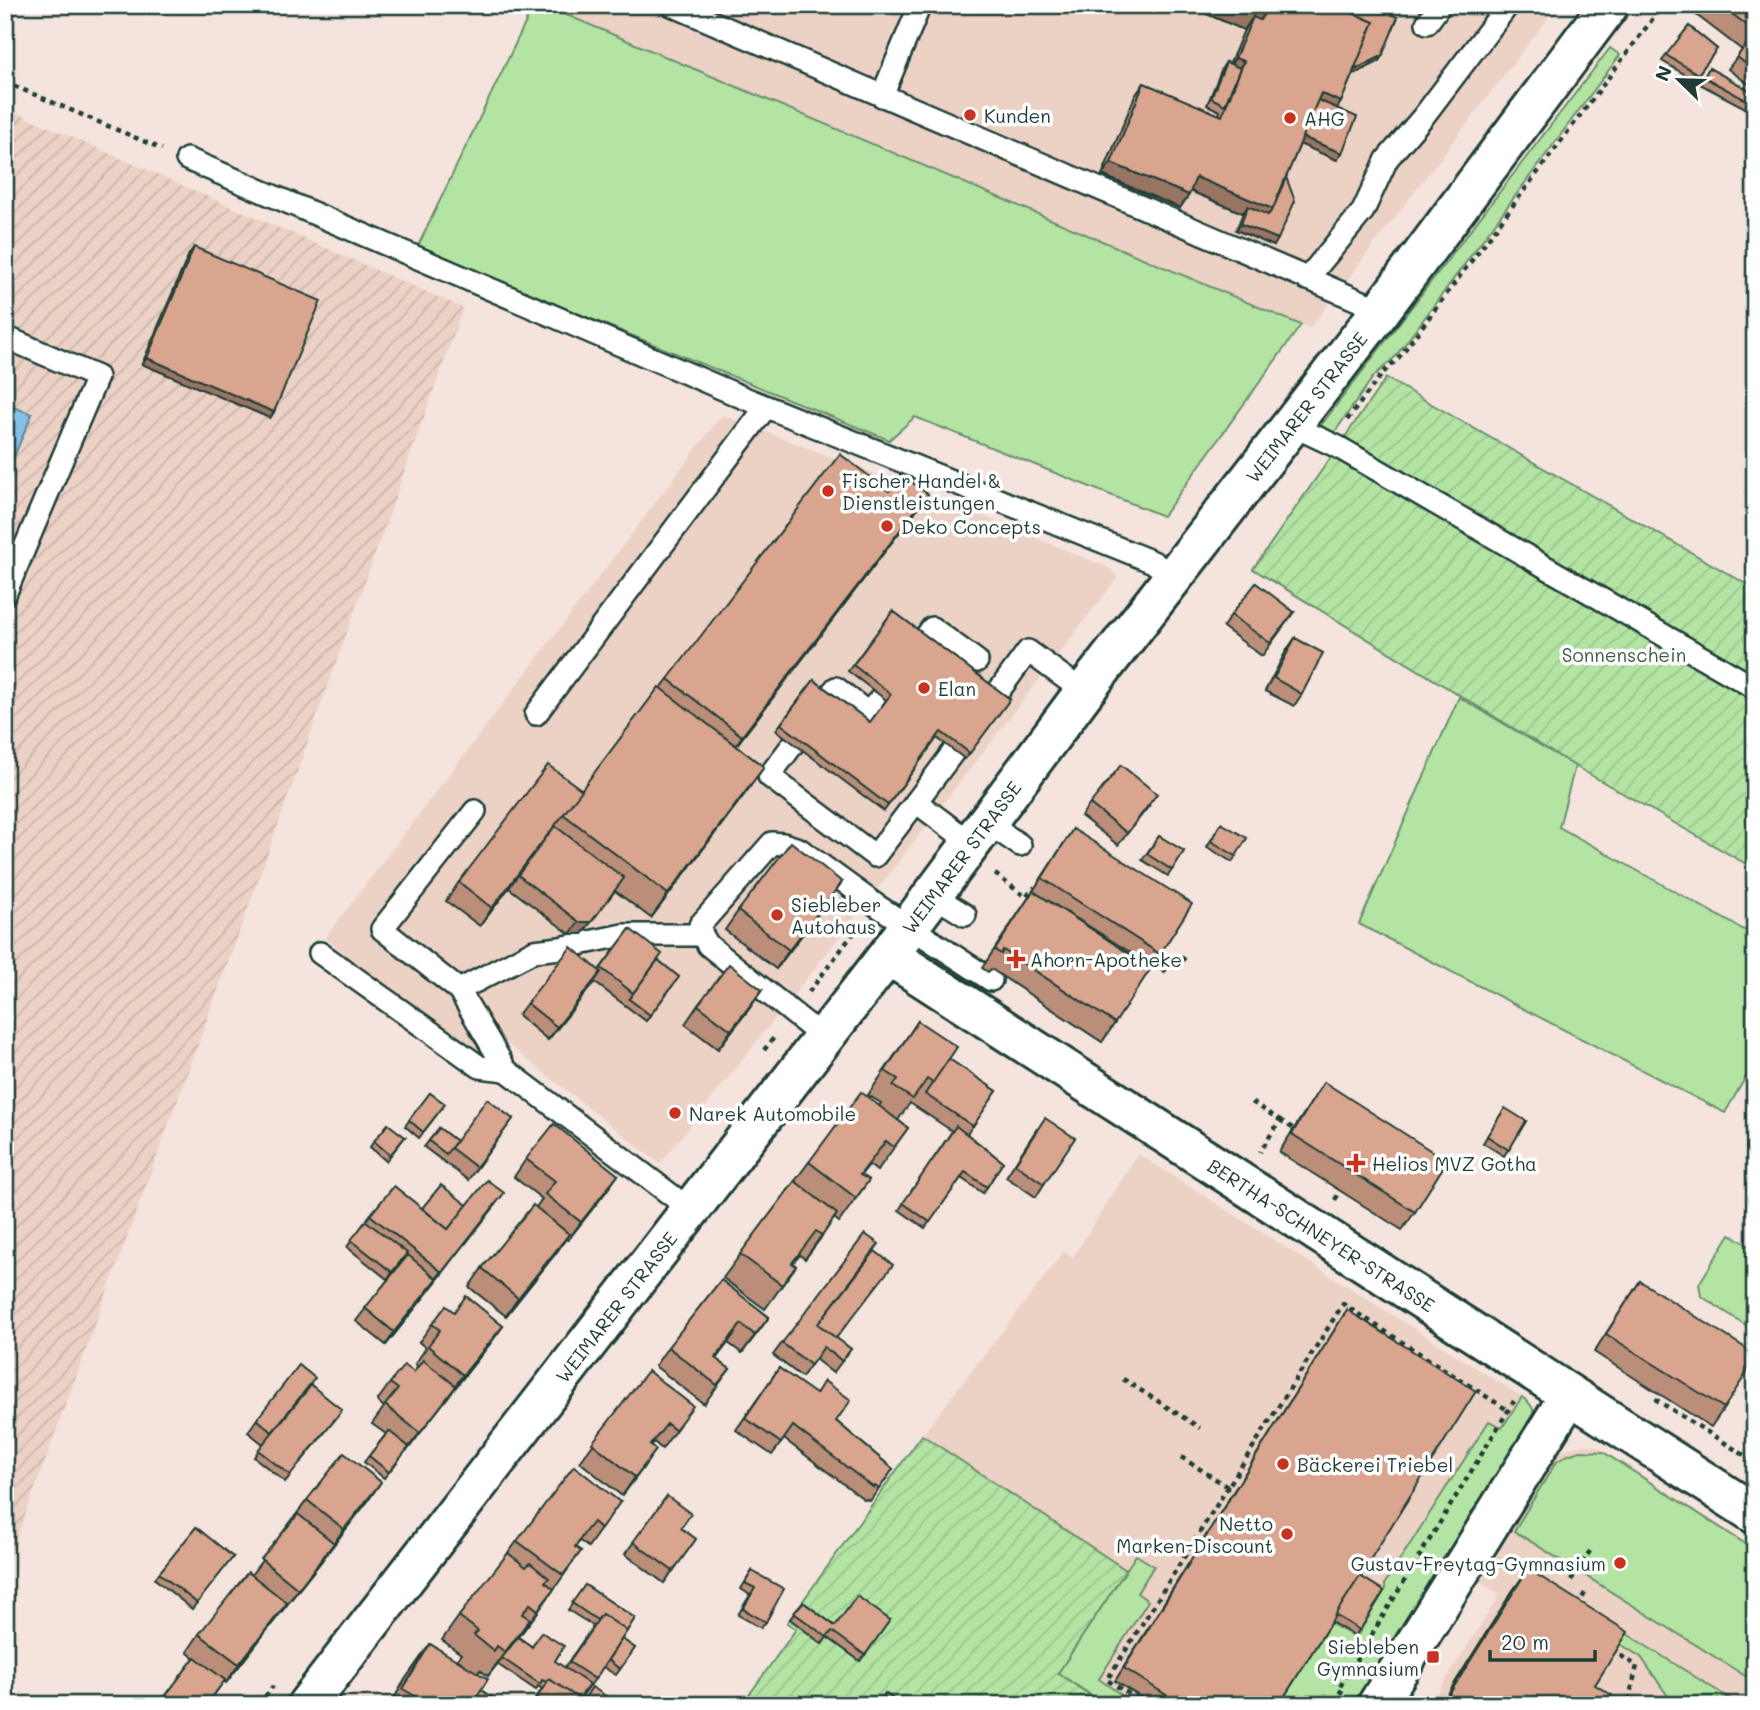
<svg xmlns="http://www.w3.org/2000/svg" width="1760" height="1710" font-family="Mali,sans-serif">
<defs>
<pattern id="industrial-furrows" width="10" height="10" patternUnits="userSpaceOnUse" patternTransform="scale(1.75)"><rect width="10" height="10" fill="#ecd1c5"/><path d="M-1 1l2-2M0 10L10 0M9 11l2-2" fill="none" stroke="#cab4aa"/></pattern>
<pattern id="garden-furrows" width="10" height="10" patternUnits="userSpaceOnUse" patternTransform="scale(1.75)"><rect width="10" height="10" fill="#b4e4a4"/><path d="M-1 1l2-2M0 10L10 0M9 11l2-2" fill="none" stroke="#9ac48e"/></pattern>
</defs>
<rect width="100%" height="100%" fill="#f4e4dd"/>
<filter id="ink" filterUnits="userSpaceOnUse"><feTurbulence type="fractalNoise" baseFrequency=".0143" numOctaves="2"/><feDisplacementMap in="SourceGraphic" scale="14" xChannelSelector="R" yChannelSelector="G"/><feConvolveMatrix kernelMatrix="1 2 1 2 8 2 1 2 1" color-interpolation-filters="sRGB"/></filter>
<g filter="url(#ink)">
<g fill="#ecd1c5">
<path d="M545,5h1013l-248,323z"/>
<path d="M722,415l224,86 163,67 9,9 -240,311 -218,276 -160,-126 -20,22 -155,-122z"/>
<path d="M1138,1154l384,243 8,5 5,10 -167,282 -7,-3 -9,14h-248l-46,-32 -136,-238 142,-183 9,5z"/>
<path d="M1587,1445l11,2 157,101v157h-325l70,-110 -25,-17 77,-122 8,-6z"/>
</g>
<path fill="url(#industrial-furrows)" d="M5,108l458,200 -208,581 -250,681z"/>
<g fill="#b4e4a4" stroke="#6a906c" stroke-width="2">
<path d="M534,5h9l758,320 -138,191 -248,-99 -26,23 -472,-192z"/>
<path d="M1610,48l10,7 -200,269 -25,33 -21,19 -40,57 -7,5 -7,-7 2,-7z"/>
<path d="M1459,697l116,69 -16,61 196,109v125l-30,52 -366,-189z"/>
<path d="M1730,1234l25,15v82l-54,-35 -2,-12z"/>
<path d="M1522,1397c12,8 13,15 12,30l-166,267 -7,-3 -9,14h-73l51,-82 26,15 29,-48v-7l104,-162 13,7z"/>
<path d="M1580,1451l23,1 152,98v132l-241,-151 42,-69 12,-7z"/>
<path d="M1136,1555l18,11 -17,27 11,8 -49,78 37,26h-30l-48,-32z"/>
<path d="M1584,1607l156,98h-66l-33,-48 -61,-38z"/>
</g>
<g fill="url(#garden-furrows)" stroke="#6a906c" stroke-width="2">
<path d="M1386,378l369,211v280l-180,-103 -322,-197z"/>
<path d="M922,1435l204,135 -68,103 46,32h-362l54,-76 -9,-6z"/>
</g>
<path fill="#85c1e5" stroke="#5c8c9e" stroke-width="2" d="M5,404l27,10 -27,64z"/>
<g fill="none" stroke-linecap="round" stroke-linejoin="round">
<g stroke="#1f3d34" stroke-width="26">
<g id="service">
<path d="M672,5l709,305"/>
<path d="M1427,23l13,-18"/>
<path d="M882,96l38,-91"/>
<path d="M187,159l555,238 411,165 20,15"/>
<path d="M1307,279l56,-68 24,-52 36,-42 85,-112"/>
<path d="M5,337l92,40 -92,217"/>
<path d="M1291,425l47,22 417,241"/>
<path d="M922,642l10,-14 45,33"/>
<path d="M995,696l33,-45 56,41"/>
<path d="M827,699l9,-11 37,29"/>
<path d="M868,713l14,-16"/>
<path d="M536,714l230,-307"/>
<path d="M794,743l-25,33 106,80 41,-54"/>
<path d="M954,751l-38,51 55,41"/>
<path d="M475,811l-93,118 77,61 47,80 185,140"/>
<path d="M986,822l34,23"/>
<path d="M934,896l31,19"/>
<path d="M320,953l160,114 26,3"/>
<path d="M459,990l75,-39 26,-3 63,-13h79"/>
<path d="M824,1038l-116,-93 -6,-10 -2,-10 72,-82 11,1 16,5 77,56 115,75"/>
</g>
</g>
<g stroke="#1f3d34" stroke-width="44">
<g id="minor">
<path id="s1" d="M888,955l867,559"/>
<path d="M1377,1705l192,-309"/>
</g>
</g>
<g stroke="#1f3d34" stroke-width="44">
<g id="tertiary">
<path id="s2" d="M307,1705l581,-750 196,-263 297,-382 228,-305"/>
</g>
</g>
<g stroke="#1f3d34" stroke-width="4.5" stroke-dasharray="5 5" stroke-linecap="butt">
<path d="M5,82l157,67"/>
<path d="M1347,420l36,-47 17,-17 263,-351"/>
<path d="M995,874l31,23 9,-10"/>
<path d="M1154,963l13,9 11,-17 8,6"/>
<path d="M809,992l50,-66"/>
<path d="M764,1050l12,-15"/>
<path d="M1252,1102l28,18 -20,32"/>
<path d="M1280,1120l14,9"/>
<path d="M1335,1200l5,-9"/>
<path d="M1744,1365l11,7"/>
<path d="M1123,1379l77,49"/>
<path d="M1655,1399l97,61"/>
<path d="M1181,1457l47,30 115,-183 166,107"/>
<path d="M1571,1580l19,-29"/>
<path d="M1577,1606l10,-16"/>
<path d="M1612,1650l25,16 -9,37"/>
<path d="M1343,1693l-5,-3 176,-289"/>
<path d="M259,1705l14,-19"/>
<path d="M1146,1705l-39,-25 121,-193 5,4"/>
</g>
<use href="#service" stroke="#fff" stroke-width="21"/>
<use href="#minor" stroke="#fff" stroke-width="38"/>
<use href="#tertiary" stroke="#fff" stroke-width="38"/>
</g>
<g fill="#bb8e7a" stroke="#1f3d34" stroke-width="2">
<path d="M1186,5h147l18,8 4,-8h14l13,51 -4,6 -26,13 -11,27 -4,6v52l-37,-16 -14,33 -12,69 -38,-16 7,-17 -53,-22 -10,17 -78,-33 33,-79 9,-13 75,32 1,-4 -13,-6 15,-37 4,-6 4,1 14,-33z"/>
<path d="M1701,5h54v84l-27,-20 14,-19 -47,-36z"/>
<path d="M1689,26l28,23 -23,31 -32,-19z"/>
<path d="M1709,68l46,33 -6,9 -49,-26z"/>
<path d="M194,247l80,165 -4,6 -128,-54 47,-110z"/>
<path d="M915,512l-179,234 28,21 -17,24 -96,127 -36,-27 -33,43h-12l-61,-46 2,-3 -31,41 -34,-25 13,-19 123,-92 86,-111z"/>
<path d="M893,611l117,88 -45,60 -28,-21 -53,73 -108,-81 38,-50 56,42 16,-22 -38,-29z"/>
<path d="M1294,612l-32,44 -39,-29 8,-12z"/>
<path d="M1295,638l7,56 -8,12 -29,-15 21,-40z"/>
<path d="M1090,804l59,2 -31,39 -37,-29z"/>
<path d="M1221,823l15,33 -4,6 -25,-15z"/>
<path d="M1073,829l87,125 -8,12 -119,-75z"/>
<path d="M1159,836l25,15 -16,25 -26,-16z"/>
<path d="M842,882l-66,87 -51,-39 13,-19z"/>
<path d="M1033,891l82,132 -13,19 -111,-73 -3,3 -6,-4z"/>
<path d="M630,929l28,31 21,17 -33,44 -52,-39 -46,58 -30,-25 9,-12 72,-33z"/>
<path d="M762,990l-44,59 -33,-25 13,-19z"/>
<path d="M918,1021l31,38 48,32 -30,43 36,28 -20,31 -22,-15 -36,50 -26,-18 53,-79 -42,-28 -12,17 10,8 -31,43 -8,-6 -8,10 8,5 -30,42 -5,-4 -29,41 -5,-4 -7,8 3,3 -31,43 -42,-31 86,-116 70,-56 2,-3 -13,-8z"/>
<path d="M1324,1082l91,130 -13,18 -123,-78z"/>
<path d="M430,1093l15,11 -26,34 -14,-12z"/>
<path d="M1501,1114l25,7 -22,35 -21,-13z"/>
<path d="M513,1119l-45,61 -44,-33 15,-19 17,13z"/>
<path d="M1036,1130l8,54 -8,13 -30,-20z"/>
<path d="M405,1137l-19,24 -16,-14 4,-6z"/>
<path d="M526,1159l92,16 -13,18 -37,47 -2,-1 -60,77 -37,-29 13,-19 54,-61 6,-8 -28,-22z"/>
<path d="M467,1205l28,1 -109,139 -30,-24 47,-61h-1l-15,19 -40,-32 23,-32z"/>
<path d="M875,1251l-39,87 15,11 -18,24 -18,-14 -13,18 -29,-22 9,-12z"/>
<path d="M721,1280l48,37 -27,36 -14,-10 -12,16 14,10 -26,35 -49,-38 13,-19z"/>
<path d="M1640,1281l84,127 -13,19 -117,-75z"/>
<path d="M1347,1310l13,266 24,15 -29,45 -24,-14 -52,83h-126l-38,-24z"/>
<path d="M454,1312l49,14 -13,18 -106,134 -20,-16 22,-28 -14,-10 12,-17 -7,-6 13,-18 24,-11 4,-5 -3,-3 11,-16 -7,-6 13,-18z"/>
<path d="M779,1368l57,53 57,48 -23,32 -4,-2 -1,1 -81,-61 -12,16 -36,-25z"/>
<path d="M648,1371l32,53 -18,25 -8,-7 -3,4 -8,22 -21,28 -42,-34z"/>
<path d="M311,1385l27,31 -53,66 -31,-25 9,-13 -15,-12 9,-13z"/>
<path d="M667,1496l14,32 15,11 -32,44 -39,-29z"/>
<path d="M307,1500l61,1 -142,182 -2,-2 -17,24h-48l35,-47 -7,-6 12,-18 52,-59z"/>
<path d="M620,1502l-32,45 -8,-6 -5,6 6,4 -44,62 -19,24 46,31 29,-42 -25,-16 17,-25 50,33 -40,61 -15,20 3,2 26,4h-78l11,-16 -4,-3 -2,4 -39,-26 5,-6 -14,18 -8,-6 -2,3 3,17 17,15h-108l16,-27 24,-34 36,22 -9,-7 4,-5 -19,-14 17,-24 45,-57 13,-18z"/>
<path d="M233,1557l-41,52 -37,-30 4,-6z"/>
<path d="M1528,1569l78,136h-165l70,-112z"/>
<path d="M752,1571l14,51 -5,6 -23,-13 12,-20 -9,-6z"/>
<path d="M803,1602l32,24 55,-6 -30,41 -33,-24 -5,7 -32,-25z"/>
<path d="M622,1639l13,9 -19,27 -13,-8z"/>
</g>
<g fill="#987463" stroke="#1f3d34" stroke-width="2">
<path d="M1186,5h74l8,4 -16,24 1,-16 -9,13z"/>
<path d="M1382,56l-4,6 -30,15 4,-6z"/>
<path d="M1235,58l9,3 -9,13 -8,-3z"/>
<path d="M1321,93l20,9 -9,13 -19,-8z"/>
<path d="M1301,137l41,16 -5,7 -40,-17z"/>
<path d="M1111,163l78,32 -9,13 -78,-33z"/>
<path d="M1196,177l77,32 -9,13 -16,-16 -5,7 -55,-23z"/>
<path d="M1241,224l37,15 -4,7 -38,-16z"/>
<path d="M147,358l127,54 -4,6 -128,-54z"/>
<path d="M928,494l-13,18 -186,243 13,-19z"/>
<path d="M764,767l-17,24 -96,127 17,-24z"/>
<path d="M518,875l-7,10 -31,41 12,-18z"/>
<path d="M624,878l-42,56h-12l9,-12z"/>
<path d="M842,882l-13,18 -53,69 13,-19z"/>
<path d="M601,972l-8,12 -45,56 9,-13z"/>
<path d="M762,990l-12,18 -32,41 13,-19z"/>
<path d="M618,1175l-13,18 -37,47 13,-18z"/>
<path d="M504,1193l-75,98 -43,54 8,-13z"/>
<path d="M837,1214l-16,24 -16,21 17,-24z"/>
<path d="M569,1234l-12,18 -51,64 12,-18z"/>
<path d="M769,1317l-13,18 -14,18 13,-18z"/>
<path d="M741,1324l-13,19 -26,33 13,-18z"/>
<path d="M503,1326l-13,18 -35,43 -48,64 56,-76z"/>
<path d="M656,1450l-13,18 -21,28 13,-19z"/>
<path d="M381,1482l-13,19 -37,46 13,-18z"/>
<path d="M334,1543l-13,19 -36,45 13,-18z"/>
<path d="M554,1589l-17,24 -16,21 17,-24z"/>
<path d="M287,1603l-13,18 -48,62 13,-19z"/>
<path d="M530,1619l-17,24 -25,33 17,-24z"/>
</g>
<g fill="#d9a58e" stroke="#1f3d34" stroke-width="2">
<path d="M1260,5h10l-2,4z"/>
<path d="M1270,5h63l41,17 -33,80 -20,-9 -48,116 -77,-32 -7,18 -78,-32 33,-80 78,33 22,-55 -9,-3 18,-41 7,3z"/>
<path d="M1356,5h13l29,12 -16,39 -28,14 20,-48 -21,-9z"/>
<path d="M1720,5h35v26z"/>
<path d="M1689,26l28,23 -19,25 -32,-19z"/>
<path d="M1755,33v37l-18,-13z"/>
<path d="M1226,62l14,6 -15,37 -14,-7z"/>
<path d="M1709,68l46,25v8l-2,3 -49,-27z"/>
<path d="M1318,100l39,17 -15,36 -40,-16z"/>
<path d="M1286,177l9,24 -17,38 -37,-15 7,-18 20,9 5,-6z"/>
<path d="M194,247l127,54 -47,111 -127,-54z"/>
<path d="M840,454l49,37 12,-17 27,20 -186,242 -74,-57z"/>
<path d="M1256,583l38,29 -24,31 -39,-28z"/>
<path d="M893,611l117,88 -40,54 -29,-21 -53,73 -107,-81 33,-44 56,42 21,-28 -38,-29z"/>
<path d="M1295,638l28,15 -21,41 -28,-16z"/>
<path d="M659,687l105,80 -96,127 -105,-80z"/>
<path d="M548,765l34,25 -90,118 -33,-26z"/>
<path d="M1121,765l36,29 -30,39 -37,-29z"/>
<path d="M1221,823l26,15 -11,18 -25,-15z"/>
<path d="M555,826l69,52 -33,44h-12l-61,-47z"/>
<path d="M1073,829l119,75 -32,50 -118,-76z"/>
<path d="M1159,836l25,15 -12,19 -25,-16z"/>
<path d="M791,842l51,40 -53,68 -51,-39z"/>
<path d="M1033,891l118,77 -36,55 -112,-73 -2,4 -6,-4z"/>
<path d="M630,929l32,25 -29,39 -32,-25z"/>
<path d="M571,947l30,25 -44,55 -30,-24z"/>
<path d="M658,960l21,17 -29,38 -21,-16z"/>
<path d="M729,964l33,26 -31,40 -33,-25z"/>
<path d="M918,1021l39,26 -24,36 -6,-4 -14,20 -20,-13 5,-7 -13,-8z"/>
<path d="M949,1059l48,32 -24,35 -48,-32z"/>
<path d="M1324,1082l123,79 -32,51 -123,-78z"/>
<path d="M861,1092l47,36 -14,19 -8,-6 -26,34 9,5 -13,18 -47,-36z"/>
<path d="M430,1093l15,11 -22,28 -14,-12z"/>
<path d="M487,1099l26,20 -37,48 -25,-19z"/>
<path d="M1505,1108l21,13 -17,29 -22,-14z"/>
<path d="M1045,1118l30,20 -31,46 -29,-20z"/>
<path d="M388,1124l17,13 -15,18 -16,-14z"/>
<path d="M554,1124l64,51 -37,47 -36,-28 10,-13 -29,-22z"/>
<path d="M956,1126l47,36 -16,25 -22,-15 -35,50 -27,-19z"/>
<path d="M439,1128l17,13 -10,13 -17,-13z"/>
<path d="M487,1180l17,13 -62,79 -72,-57 24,-29 54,43z"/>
<path d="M795,1181l42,33 -15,21 -6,-4 -24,32 4,3 -14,19 -42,-31z"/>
<path d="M441,1185l26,20 -19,24 -26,-21z"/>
<path d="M533,1205l36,29 -51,64 -36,-30z"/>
<path d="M366,1221l41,32 -15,19 -41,-32z"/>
<path d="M865,1234l14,10 -61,80 33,25 -9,12 -18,-14 -13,18 -29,-22z"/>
<path d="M875,1251l18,14 -57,73 -18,-14z"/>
<path d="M408,1255l29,24 -43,53 -29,-24z"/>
<path d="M721,1280l48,37 -14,18 -14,-11 -26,34 15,11 -13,16 -49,-38z"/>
<path d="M1640,1281l115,73v6l-31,48 -118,-74z"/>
<path d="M466,1296l37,30 -40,49 -35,-29 12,-16 -8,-6 14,-18 8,6z"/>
<path d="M1347,1310l129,81 -197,314h-97l-58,-37z"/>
<path d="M423,1360l33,26 -36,47 -35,-28 13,-16 -8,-6 14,-18 10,7z"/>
<path d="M299,1365l16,13 -43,54 -15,-13z"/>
<path d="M779,1368l37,26 8,-13 27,19 -15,21 57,48 -14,20 -4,-3 -1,2 -81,-62 -12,17 -36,-25z"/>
<path d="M648,1371l45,35 -18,24 -8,-6 -17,21 6,5 -21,27 -43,-34z"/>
<path d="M311,1385l31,25 -52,65 -32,-25z"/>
<path d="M389,1431l20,16 -20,25 -20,-16z"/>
<path d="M344,1453l37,29 -37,47 -37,-29z"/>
<path d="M574,1466l46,36 -19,27 -8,-7 -8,10 -10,15 6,4 -18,24 -46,-34z"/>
<path d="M667,1496l24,18 -10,14 15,11 -23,32 -40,-29z"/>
<path d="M298,1514l36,29 -36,46 -37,-30z"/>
<path d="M196,1527l37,30 -36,46 -38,-30z"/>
<path d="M508,1553l18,14 4,-4 19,15 -4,4 9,7 -16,21 -8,-6 -8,10 8,5 -25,33 -8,-6 -3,5 -20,-16 4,-4 -19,-15z"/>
<path d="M1528,1569l100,63 -33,53 17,10 -6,10h-156l-5,-4z"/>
<path d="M752,1571l32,18 -18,33 -23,-13 12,-21 -10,-5z"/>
<path d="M248,1572l39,31 -48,61 -40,-30z"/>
<path d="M1360,1576l24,15 -24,39 -25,-15z"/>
<path d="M585,1585l50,33 -8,13 -25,-17 -5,6 -25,-17z"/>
<path d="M857,1596l33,24 -25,35 -33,-24 -5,6 -33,-24 9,-11 32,24z"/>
<path d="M602,1614l25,17 -32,48 -26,-17z"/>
<path d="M541,1632l23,14 -9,15 34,23 -10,15 -30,-20 -2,3 -5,-2 -2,4 -38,-26 16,-21 14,10z"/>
<path d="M622,1639l13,9 -15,21 -12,-9z"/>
<path d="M430,1644l58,35 -16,26h-42l-27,-16z"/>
<path d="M195,1657l30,23 -19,25h-43l-3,-2z"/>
<path d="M549,1679l37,24 -1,2h-53z"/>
<path d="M592,1687l20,13 -3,5h-21l-5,-4z"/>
<path d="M481,1690l19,12 -2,3h-26z"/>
<path d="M885,1693l16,12h-23z"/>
</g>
</g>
<g fill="#c8321e" stroke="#fff" stroke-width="2.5">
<circle cx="970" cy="115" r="7"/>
<circle cx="1290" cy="118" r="7"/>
<circle cx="828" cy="491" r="7"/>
<circle cx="887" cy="526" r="7"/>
<circle cx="924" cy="688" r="7"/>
<circle cx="777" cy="915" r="7"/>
<path d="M1012.5 948.5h7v7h7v7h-7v7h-7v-7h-7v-7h7z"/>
<circle cx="675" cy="1113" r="7"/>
<path d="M1352.5 1152.5h7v7h7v7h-7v7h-7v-7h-7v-7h7z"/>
<circle cx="1283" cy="1464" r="7"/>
<circle cx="1287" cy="1534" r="7"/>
<circle cx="1620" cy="1563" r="7"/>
<rect x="1426" y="1650" width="14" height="14" rx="3.5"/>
</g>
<g text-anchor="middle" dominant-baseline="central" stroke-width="7" stroke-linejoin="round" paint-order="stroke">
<g font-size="19" fill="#1f3d34" stroke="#fff" text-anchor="start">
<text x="984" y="115">Kunden</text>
<text x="1304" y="118">AHG</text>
<text x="842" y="480">Fischer Handel &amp;<tspan x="842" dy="22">Dienstleistungen</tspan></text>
<text x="901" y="526">Deko Concepts</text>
<text x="938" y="688">Elan</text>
<text x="791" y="904">Siebleber<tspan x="791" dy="22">Autohaus</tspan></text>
<text x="1030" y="959">Ahorn-Apotheke</text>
<text x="689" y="1113">Narek Automobile</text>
<text x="1372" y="1163">Helios MVZ Gotha</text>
<text x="1297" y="1464">Bäckerei Triebel</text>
<text x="1273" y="1523" text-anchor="end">Netto<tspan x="1273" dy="22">Marken-Discount</tspan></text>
<text x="1606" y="1563" text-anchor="end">Gustav-Freytag-Gymnasium</text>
<text x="1419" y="1646" text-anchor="end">Siebleben<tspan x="1419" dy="22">Gymnasium</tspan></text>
</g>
<g font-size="19" fill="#1f3d34" stroke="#fff">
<text stroke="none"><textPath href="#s2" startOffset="1638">WEIMARER STRASSE</textPath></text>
<text stroke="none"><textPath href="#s2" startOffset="1071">WEIMARER STRASSE</textPath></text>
<text stroke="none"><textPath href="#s1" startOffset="516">BERTHA-SCHNEYER-STRASSE</textPath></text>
<text stroke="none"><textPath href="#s2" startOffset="504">WEIMARER STRASSE</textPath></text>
</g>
<g font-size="19" fill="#3d5e4a" stroke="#fff">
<text x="1624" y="654">Sonnenschein</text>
</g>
</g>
<rect width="1760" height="1710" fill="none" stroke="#fff" stroke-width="28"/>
<rect x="14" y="14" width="1732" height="1682" fill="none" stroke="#1f3d34" stroke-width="2.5" filter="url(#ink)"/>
<g transform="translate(1679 80) rotate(293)" stroke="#ffffff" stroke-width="5" paint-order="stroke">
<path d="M0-5L12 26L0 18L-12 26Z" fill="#1f3d34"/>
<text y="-10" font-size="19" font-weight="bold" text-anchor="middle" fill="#1f3d34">N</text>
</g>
<path d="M1490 1650v10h105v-10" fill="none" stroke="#1f3d34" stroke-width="3.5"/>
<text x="1501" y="1650" font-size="21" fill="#1f3d34" stroke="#ffffff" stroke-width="5" paint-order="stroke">20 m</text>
</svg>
